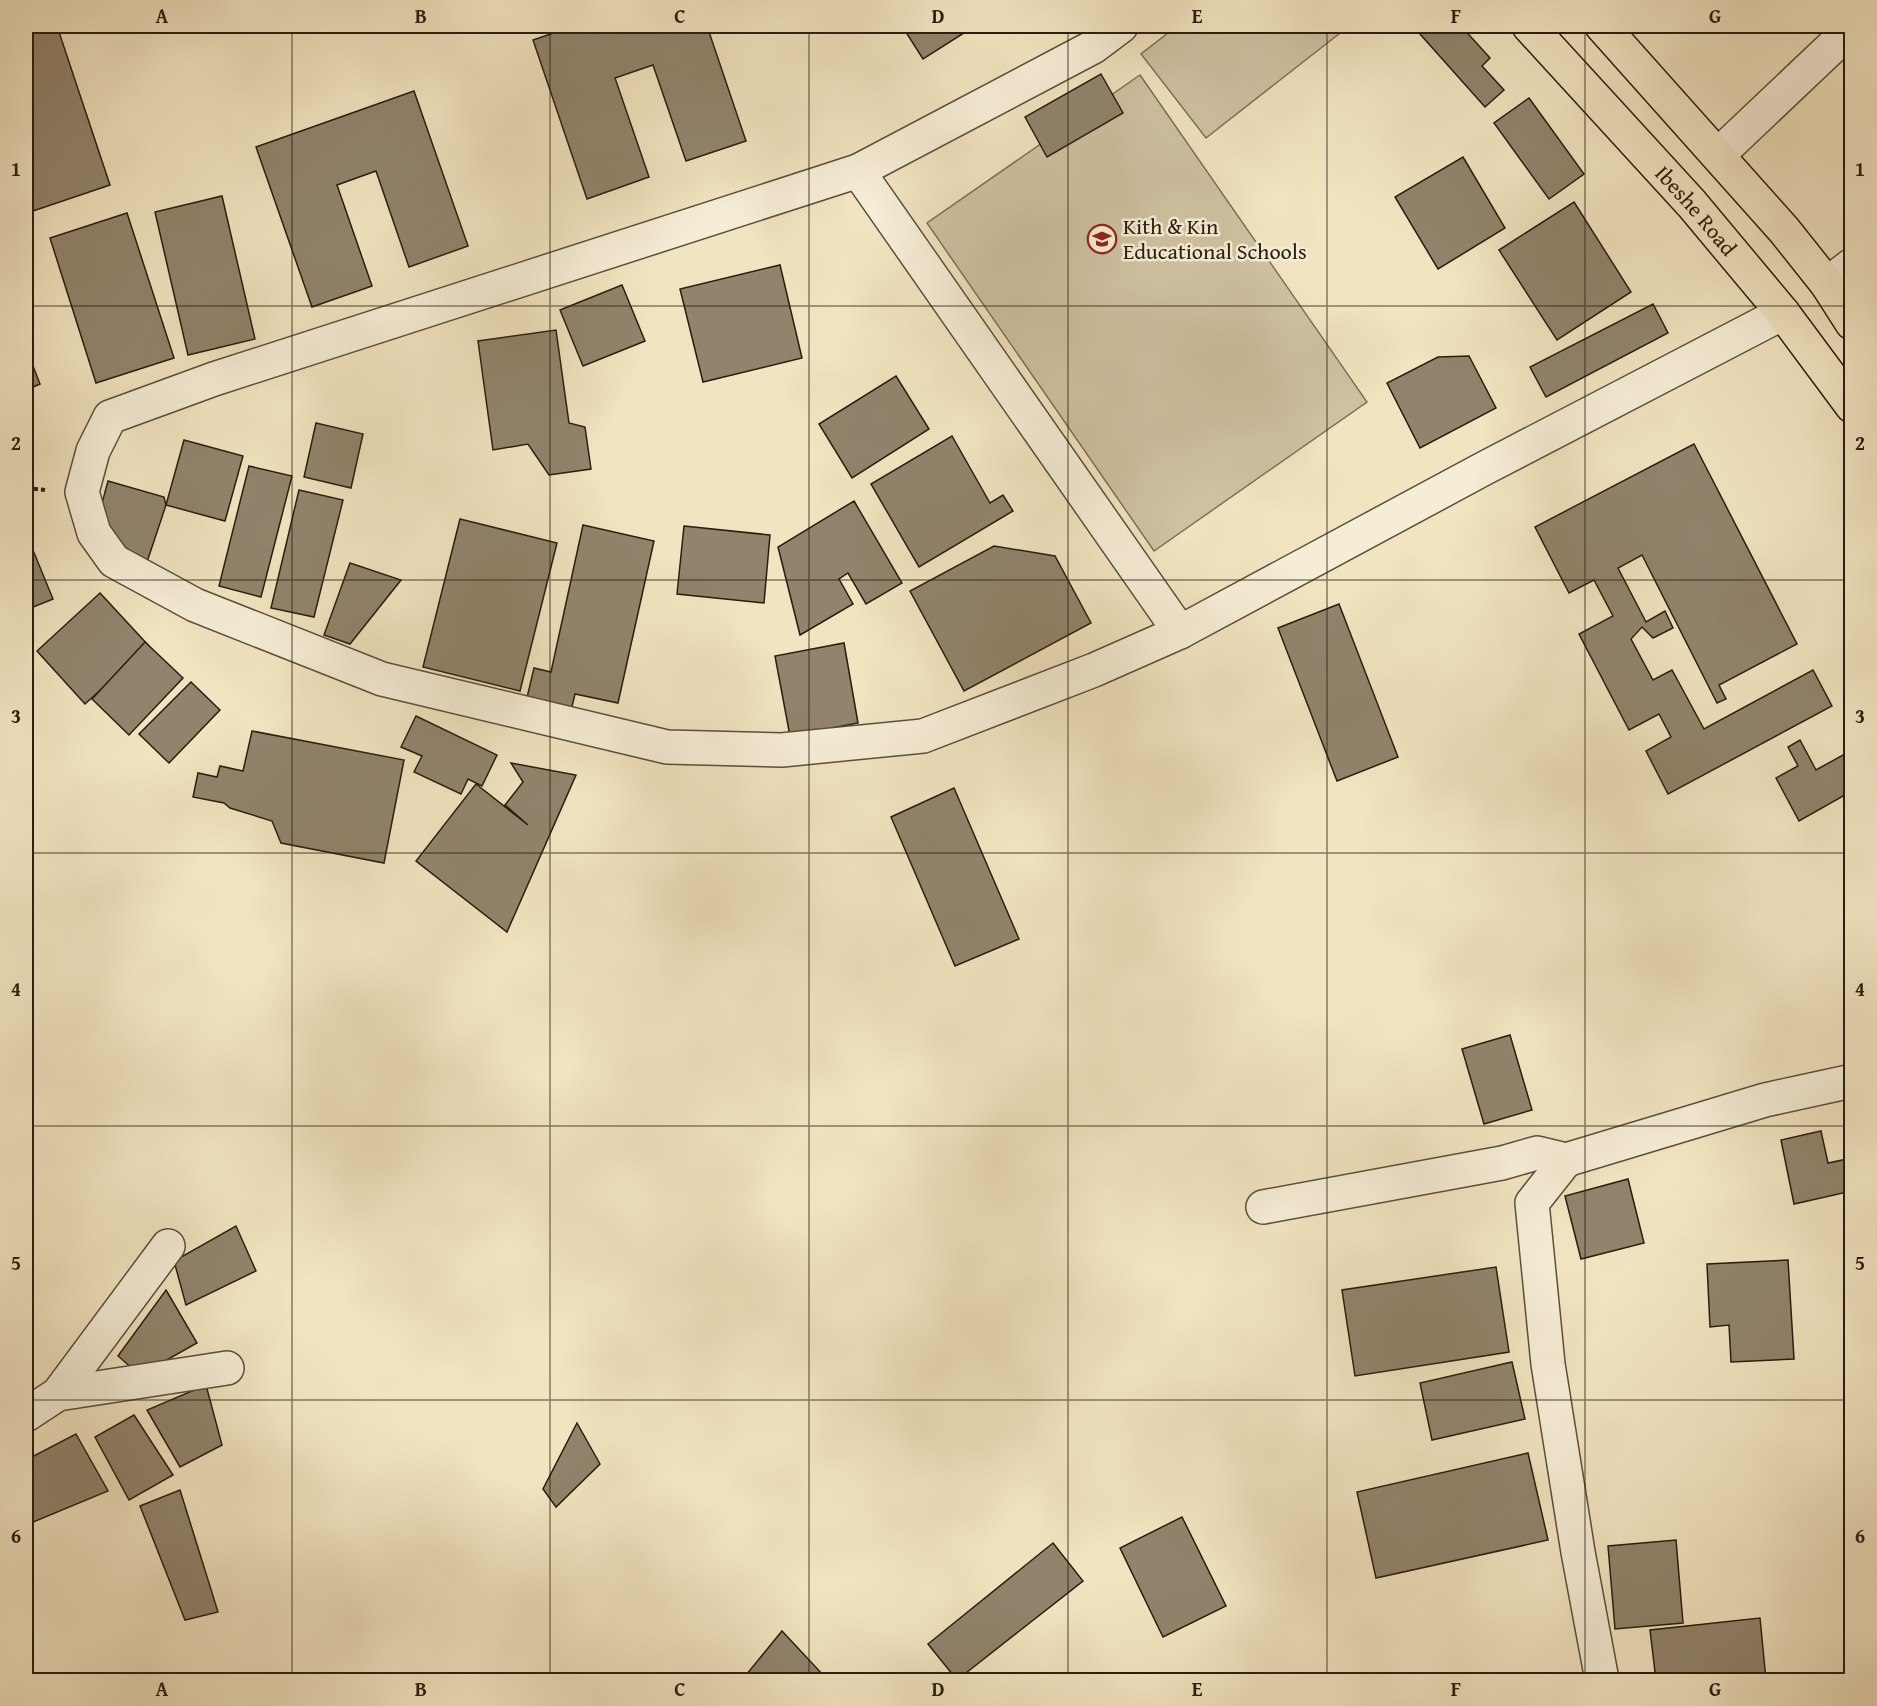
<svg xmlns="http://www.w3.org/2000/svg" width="1877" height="1706" font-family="'Gentium Book Plus',serif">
<rect width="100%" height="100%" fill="#f1e4c0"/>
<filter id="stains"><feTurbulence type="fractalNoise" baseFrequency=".00333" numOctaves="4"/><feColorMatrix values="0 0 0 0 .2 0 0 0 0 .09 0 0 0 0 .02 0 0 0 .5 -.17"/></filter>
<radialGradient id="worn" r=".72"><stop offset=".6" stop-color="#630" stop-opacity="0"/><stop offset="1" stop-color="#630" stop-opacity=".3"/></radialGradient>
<g fill="#cfc2a2" stroke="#7c7059" stroke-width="1.5">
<path d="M1177,26h172l-143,112 -65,-84z"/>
<path d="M1140,75l227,327 -213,149 -227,-328z"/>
</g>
<g fill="#91846c" stroke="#281d10" stroke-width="1.5">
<path d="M42,26h15l53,159 -77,26 -7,-23v-157z"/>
<path d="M574,26h133l39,115 -60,20 -33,-96 -38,13 34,99 -62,22 -54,-159z"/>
<path d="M902,26h73l-52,33z"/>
<path d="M1429,26h32l29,32 -8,8 22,24 -19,17 -65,-73z"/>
<path d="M1101,74l22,39 -76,44 -22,-40z"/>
<path d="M414,91l54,155 -59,21 -33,-96 -39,14 35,101 -60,21 -56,-160z"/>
<path d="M1529,98l55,76 -35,25 -55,-76z"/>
<path d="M1463,157l42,71 -67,41 -43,-72z"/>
<path d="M222,196l33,143 -67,16 -33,-143z"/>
<path d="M1574,202l57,90 -74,48 -58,-90z"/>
<path d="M127,213l47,145 -78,25 -46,-145z"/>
<path d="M780,265l22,93 -99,24 -23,-93z"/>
<path d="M622,285l23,56 -62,25 -23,-56z"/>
<path d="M1653,304l15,29 -122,64 -16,-30z"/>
<path d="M556,330l13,93 16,4 6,42 -42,6 -21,-31 -35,6 -15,-109z"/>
<path d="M26,348l14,36 -14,6z"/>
<path d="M1469,356l27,52 -76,40 -33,-65 51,-26z"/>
<path d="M896,376l33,53 -77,49 -33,-54z"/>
<path d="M316,423l47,11 -12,54 -47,-11z"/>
<path d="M952,436l38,67 13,-8 10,16 -94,56 -48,-83z"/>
<path d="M184,440l59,16 -18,65 -59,-16z"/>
<path d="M1694,444l103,200 -78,41 7,14 -9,4 -75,-148 -24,13 28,54 19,-11 8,17 -20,10 -11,-11 -11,12 22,41 19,-10 32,59 109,-59 19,36 -164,88 -22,-43 25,-14 -12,-23 -30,16 -50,-96 34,-18 -19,-36 -25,13 -34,-66z"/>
<path d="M249,466l43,10 -31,121 -42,-11z"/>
<path d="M108,481l56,16 2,8 -20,60 -52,-32z"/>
<path d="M299,490l44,10 -29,117 -43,-9z"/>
<path d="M854,501l48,82 -36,21 -18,-31 -9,6 14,25 -53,31 -22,-88z"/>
<path d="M460,519l97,24 -37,148 -97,-24z"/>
<path d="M583,525l71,16 -36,162 -43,-9 -5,21 -45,-9 9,-38 17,4z"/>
<path d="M684,526l86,9 -6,68 -87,-9z"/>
<path d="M26,533l27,66 -27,11z"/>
<path d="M994,546l61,10 36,67 -127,68 -54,-100z"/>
<path d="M350,563l51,17 -51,64 -26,-9z"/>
<path d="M100,593l49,53 -64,58 -48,-53z"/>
<path d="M1339,604l59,153 -61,24 -59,-153z"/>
<path d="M145,642l38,36 -54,57 -37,-36z"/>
<path d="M844,643l14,80 -68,13 -15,-80z"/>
<path d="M191,682l29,28 -51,53 -30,-29z"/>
<path d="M416,716l81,39 -15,31 -14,-7 -7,15 -47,-22 8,-16 -21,-9z"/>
<path d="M252,731l152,29 -20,103 -103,-20 -9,-22 -42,-13 -6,-5 -31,-6 5,-24 19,4 3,-11 23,5z"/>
<path d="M1800,740l16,30 36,-20v61l-9,-15 -44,25 -23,-43 22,-12 -10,-19z"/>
<path d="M511,763l65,12 -69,157 -91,-71 60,-77 52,41 -23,-20 18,-23z"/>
<path d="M954,788l65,151 -64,27 -64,-149z"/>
<path d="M1510,1035l22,75 -48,14 -22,-75z"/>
<path d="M1821,1131l7,32 24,-5v33l-58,13 -13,-64z"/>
<path d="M1628,1179l16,64 -63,16 -16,-63z"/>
<path d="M236,1226l20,45 -70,34 -12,-44z"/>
<path d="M1788,1260l6,99 -63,3 -2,-37 -19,2 -3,-63z"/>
<path d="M1496,1267l13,85 -154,24 -13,-86z"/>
<path d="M166,1290l31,53 -57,32 -22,-19z"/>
<path d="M1512,1362l13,57 -93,21 -12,-57z"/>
<path d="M206,1385l16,60 -42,22 -33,-57z"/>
<path d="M134,1415l39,60 -44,25 -34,-63z"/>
<path d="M577,1423l23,41 -44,43 -13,-18z"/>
<path d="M76,1434l32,57 -82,34v-65z"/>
<path d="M1528,1453l20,87 -172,38 -19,-86z"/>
<path d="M180,1490l38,122 -33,8 -45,-114z"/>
<path d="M1182,1517l44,89 -63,31 -43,-89z"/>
<path d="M1676,1540l7,83 -68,6 -7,-83z"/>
<path d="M1053,1543l30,38 -126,99 -29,-36z"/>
<path d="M1760,1618l6,62h-110l-6,-50z"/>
<path d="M782,1631l43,46 -5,3h-78z"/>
</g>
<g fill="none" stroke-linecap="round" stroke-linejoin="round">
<g stroke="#5a4f3c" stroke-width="36">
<g id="minor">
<path d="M1121,26l-28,21 -235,124 -644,208 -104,38 -17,34 -11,41 12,41 20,28 81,44 187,74 285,68 115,3 141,-14 171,-66 86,-38 303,-163 300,-156"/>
<path d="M1718,155l134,-127"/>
<path d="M858,171l322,461"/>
<path d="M1827,284l25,-19"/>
<path d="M1566,1160l-34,43 16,161 30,188 24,128"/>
<path d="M1263,1207l239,-44 35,-10 29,7 199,-60 87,-19"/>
<path d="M58,1394l169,-26"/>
<path d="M26,1415l32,-21 110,-148"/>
</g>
</g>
<g stroke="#281d10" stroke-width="36">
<g id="major">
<path id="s1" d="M1529,26l163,178 91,109 69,93"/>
<path d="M1602,26l182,204 43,54 25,39"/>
</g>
</g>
<path stroke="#281d10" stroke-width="4" stroke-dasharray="4.5 3" stroke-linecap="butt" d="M26,488l19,2"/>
<use href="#minor" stroke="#f6edd6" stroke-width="33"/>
<use href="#major" stroke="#f1e4c0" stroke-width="33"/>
</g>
<path fill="none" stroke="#281d10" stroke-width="1.5" stroke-opacity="0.55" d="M292,26v1654M550,26v1654M809,26v1654M1068,26v1654M1327,26v1654M1585,26v1654M26,306h1826M26,580h1826M26,853h1826M26,1126h1826M26,1400h1826"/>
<defs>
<g id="school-ring" transform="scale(1.5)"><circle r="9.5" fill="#f6edd6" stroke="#8f2418" stroke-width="1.5"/><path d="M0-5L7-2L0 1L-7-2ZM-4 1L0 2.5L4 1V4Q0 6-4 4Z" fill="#8f2418"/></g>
</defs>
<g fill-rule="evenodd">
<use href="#school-ring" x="1102" y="239"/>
</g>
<g text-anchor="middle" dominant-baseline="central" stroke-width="5" stroke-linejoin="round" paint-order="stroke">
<g font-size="22" fill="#281d10" stroke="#f6edd6">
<text stroke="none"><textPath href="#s1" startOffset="249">Ibeshe Road</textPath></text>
</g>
<g font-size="22" fill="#281d10" stroke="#f6edd6" text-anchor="start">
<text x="1123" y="226">Kith &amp; Kin<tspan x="1123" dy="25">Educational Schools</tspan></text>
</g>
</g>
<rect width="1877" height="1706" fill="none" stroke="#f1e4c0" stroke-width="66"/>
<rect x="33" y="33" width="1811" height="1640" fill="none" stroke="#281d10" stroke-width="2"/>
<g font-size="20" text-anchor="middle" font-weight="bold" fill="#281d10">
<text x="162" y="23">A</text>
<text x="421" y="23">B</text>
<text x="680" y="23">C</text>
<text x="938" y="23">D</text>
<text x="1197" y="23">E</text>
<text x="1456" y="23">F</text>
<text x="1715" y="23">G</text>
<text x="16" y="176">1</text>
<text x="1860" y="176">1</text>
<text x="16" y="450">2</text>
<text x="1860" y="450">2</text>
<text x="16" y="723">3</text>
<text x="1860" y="723">3</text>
<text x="16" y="996">4</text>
<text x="1860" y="996">4</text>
<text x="16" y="1270">5</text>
<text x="1860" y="1270">5</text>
<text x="16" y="1543">6</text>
<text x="1860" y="1543">6</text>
<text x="162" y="1696">A</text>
<text x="421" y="1696">B</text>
<text x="680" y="1696">C</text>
<text x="938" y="1696">D</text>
<text x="1197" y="1696">E</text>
<text x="1456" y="1696">F</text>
<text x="1715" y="1696">G</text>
</g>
<rect width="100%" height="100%" filter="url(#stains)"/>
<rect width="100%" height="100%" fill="url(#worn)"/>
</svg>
